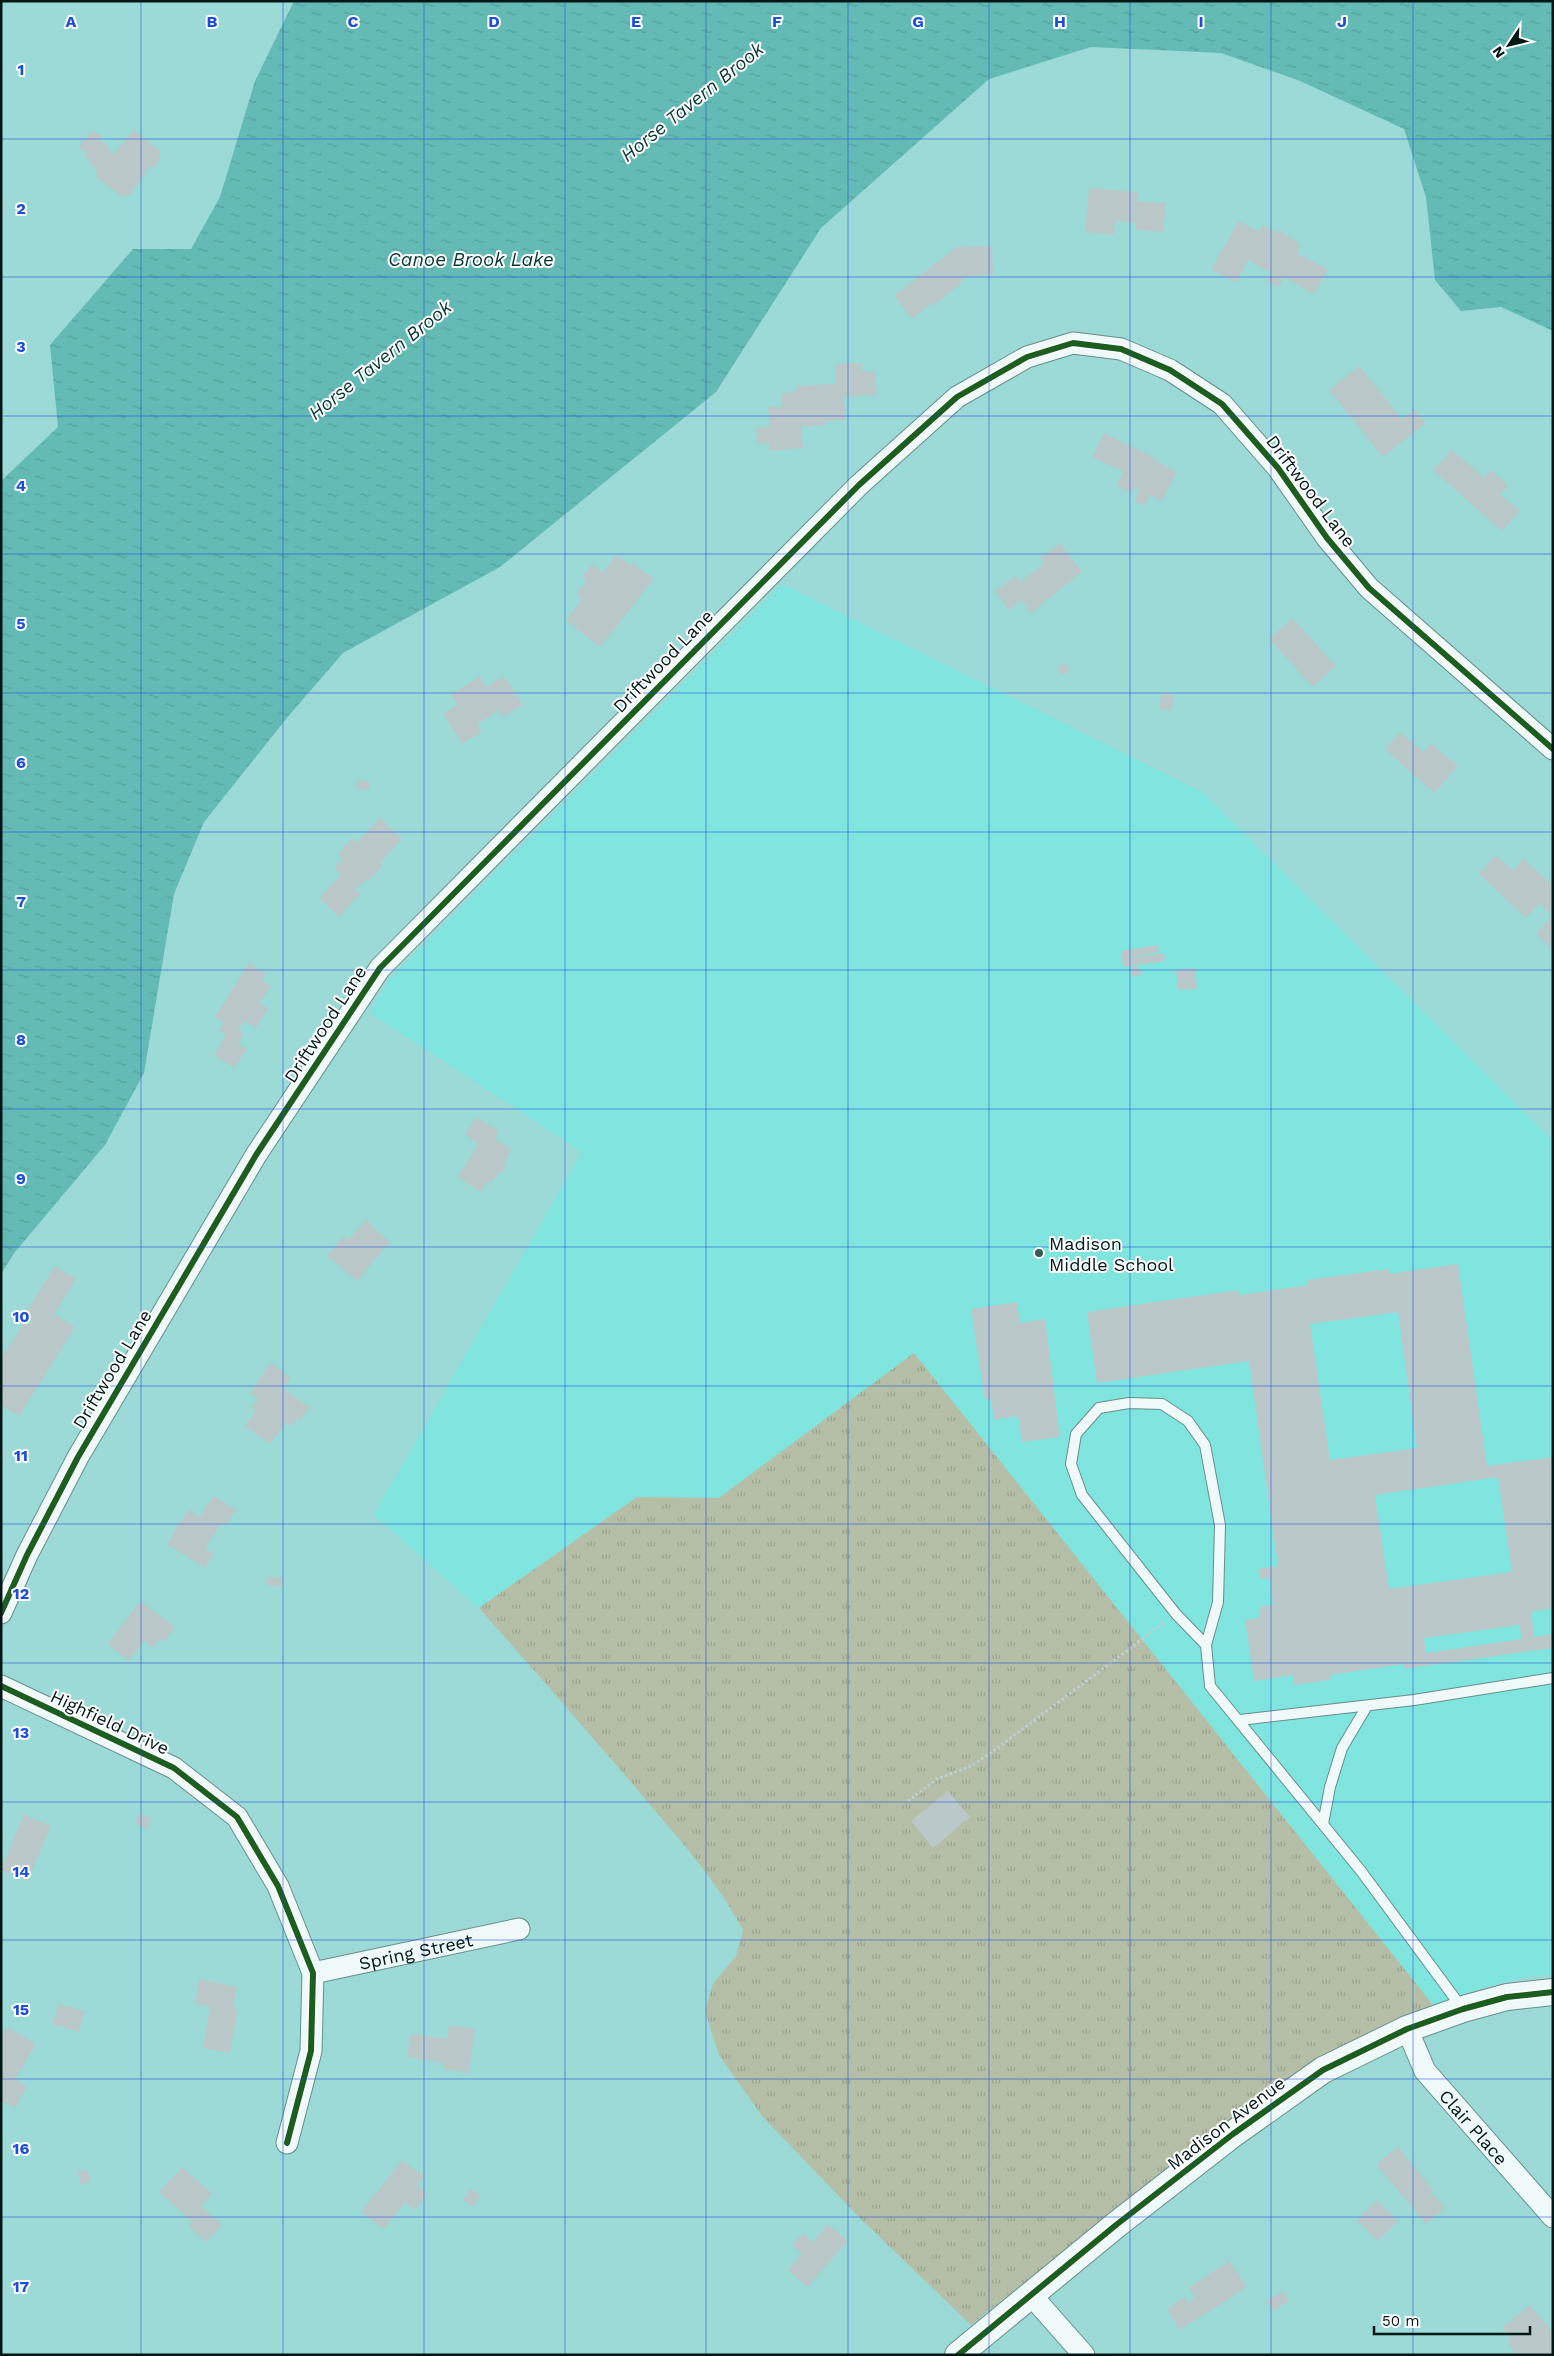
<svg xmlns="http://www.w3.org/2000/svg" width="1554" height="2356" font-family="'Work Sans',sans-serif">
<defs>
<pattern id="grass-tufts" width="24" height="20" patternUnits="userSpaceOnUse" patternTransform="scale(1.25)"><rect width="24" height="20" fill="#b5bea6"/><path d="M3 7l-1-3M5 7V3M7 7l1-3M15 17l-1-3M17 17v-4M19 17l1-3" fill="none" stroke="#9aa38e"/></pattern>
<pattern id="water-ripples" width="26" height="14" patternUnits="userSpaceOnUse" patternTransform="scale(1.25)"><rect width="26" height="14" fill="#64bbb5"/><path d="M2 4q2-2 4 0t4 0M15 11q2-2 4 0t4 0" fill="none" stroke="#55a09b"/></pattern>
</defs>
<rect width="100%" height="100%" fill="#9bdad6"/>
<path fill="#7fe5de" d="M782,584l420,208 351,349v833l-23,2 -45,11 -52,18 -519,-652 -195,145 -82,-1 -158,111 -105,-93 208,-363 -212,-139 19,-33z"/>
<path fill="url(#grass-tufts)" d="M914,1353l519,652 -104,48 -58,36 -120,92 -180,144 -112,-108 -97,-101 -43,-61 -14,-44 8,-27 23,-28 7,-26c-27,-51 -65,-92 -102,-136 -53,-62 -107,-124 -162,-186l158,-111 82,1z"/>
<path fill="url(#water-ripples)" d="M294,1h1259v330l-52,-24 -40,4 -26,-31 -9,-83 -22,-68 -104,-48 -79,-28 -130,-6 -102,32 -168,149 -105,164 -216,175 -157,86 -57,66 -82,103 -30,72 -30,179 -39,72 -90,107 -14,22v-793l57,-54 -8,-82 83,-96h58l29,-52 35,-116z"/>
<g fill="#bbc8c9" fill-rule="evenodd">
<path d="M93,130l9,7 -2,3 8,6 -2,2 8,6 20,-24 26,21v8l-7,9 -3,-2 -20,29 -9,1 -26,-20 3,-5 -8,-7 1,-2 -7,-6 2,-3 -8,-6z"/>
<path d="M1089,188l48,4v9l29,2 -3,29 -27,-2v-7l-21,-2 -1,14 -29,-3z"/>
<path d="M1239,221l20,11 4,-7 14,8 2,-3 22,15 -4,8 31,17 -14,24 -30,-17 -5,10 -12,-6 4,-8 -23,-13 -12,23 -25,-14z"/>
<path d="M992,246l1,29 -27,2 -7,5 2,2 -27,21 -3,-1 -19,15 -18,-23 63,-49z"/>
<path d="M861,363l1,8h13l2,24 -33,2 2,23 -21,1v4l-24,1 2,22 -34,3v-8l-12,1 -1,-16 14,-1 -2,-20h14v-14l14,-1v-6l40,-2 -1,-20z"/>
<path d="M1359,366l43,53 12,-10 12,14 -43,34 -54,-67z"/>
<path d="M1104,433l53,26 2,4 18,9 -15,29 -12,-6 -5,11 -11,-5 5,-11 -4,-3 -3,6 -16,-7 7,-14 -31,-15z"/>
<path d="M1452,450l32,28 7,-8 17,16 -8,8 20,17 -18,20 -69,-61z"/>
<path d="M1060,543l22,29 -51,41 -9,-13 -13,10 -14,-19 21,-15 4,6 24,-18 -4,-6z"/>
<path d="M616,555l11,8 8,2 19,14 -54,68 -34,-27 16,-20 -6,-5 11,-14 -5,-4 10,-13 11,9z"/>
<path d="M1292,618l44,48 -23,21 -44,-48z"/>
<path d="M1063,663l7,6 -7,6 -6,-6z"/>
<path d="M480,676l6,11 18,-11 19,29 -20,12 -4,-7 -22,14 5,8 -20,12 -19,-30 14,-9 -6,-10z"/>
<path d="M1162,693l12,2 -3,16 -12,-2z"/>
<path d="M1400,732l23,20 8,-9 27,23 -24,27 -49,-44z"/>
<path d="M358,779l12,4 -2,8 -12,-4z"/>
<path d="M380,818l22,21 -22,24 3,3 -15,15 -2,-2 -11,11 5,4 -21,23 -20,-19 22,-23 -7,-7 9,-9 -5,-5 14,-16 5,5z"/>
<path d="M1496,855l17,16 10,-12 30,26v64l-17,-15 16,-18 -13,-13 -13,15 -47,-44z"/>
<path d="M1158,945l1,7 -31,6 36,-5 1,8 -42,6 -2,-16z"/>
<path d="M249,963l17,11 -4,6 9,6 -11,17 8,5 -12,20 -12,-7 -6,9 6,4 -6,9 9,6 -13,19 -20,-13 12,-20 -7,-4 5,-9 -9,-5z"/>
<path d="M1138,966l4,9 -10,2 -2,-10z"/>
<path d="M1195,968l2,21 -19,1 -2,-20z"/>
<path d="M476,1117l23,14 -4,8 16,11 -7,13 3,1 -6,10 -3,-1 -6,10 -4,-2 -7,11 -23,-15 20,-33 -13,-9z"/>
<path d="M366,1220l24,22 -33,39 -30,-26 17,-19 5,4z"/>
<path d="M1458,1264l29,202 66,-9v151l-22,4 3,25 19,-3v14l-150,21v-5l-73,11 1,5 -37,5 -1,-10 -39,6 -9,-61 15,-2 -1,-11 14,-2 -3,-27 -10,1 -2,-10 20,-3 -29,-205 -152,22 -10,-71 151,-22 1,5 69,-10 -1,-5 82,-11v5zM1398,1312l19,136 -87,12 -20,-136zM1498,1477l14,95 -123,17 -14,-94zM1519,1625l3,14 -96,14 -2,-15z"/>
<path d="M55,1266l21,13 -22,35 21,13 -56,89 -18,-11v-46l24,-37 4,3 3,-5 -8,-5z"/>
<path d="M1017,1302l3,21 25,-4 15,118 -38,5 -4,-26 -24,4 -3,-21 -6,1 -14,-91z"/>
<path d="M271,1363l20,15 -8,10 27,20 -10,12 -3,-2 -5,8 -6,-4 -16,22 -25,-18 11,-15 -5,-3 7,-9 -8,-6z"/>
<path d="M214,1496l22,14 -11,16 -4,-3 -16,26 9,5 -9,14 -38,-24 22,-35 11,8z"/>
<path d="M267,1576l15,2 -1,9 -15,-2z"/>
<path d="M140,1601l35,26 -11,15 -4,-3 -7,9 -9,-7 -16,20 -20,-17z"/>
<path d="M948,1791l22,26 -37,31 -22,-27z"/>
<path d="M24,1814l27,12 -23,55 -27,-11z"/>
<path d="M139,1814l12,4 -3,11 -13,-5z"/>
<path d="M199,1979l38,8 -4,20 5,1 -8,45 -27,-5 7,-41 -15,-3z"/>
<path d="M59,2004l26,7 -6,21 -27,-8z"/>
<path d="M449,2025l26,4 -6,44 -26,-4 1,-6 -37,-6 4,-23 36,5z"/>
<path d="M7,2027l29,17 -21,35 12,8 -12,21 -14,-8v-62z"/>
<path d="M1398,2147l35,43 -2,2 14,16 -19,16 -50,-60z"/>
<path d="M402,2160l22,16 -7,10 10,8 -12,16 -10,-8 -21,27 -23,-17z"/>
<path d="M182,2167l30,27 -11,12 21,19 -16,17 -18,-16 4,-4 -33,-30z"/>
<path d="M88,2170l2,13 -10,1 -2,-13z"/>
<path d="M471,2189l10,7 -8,11 -10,-7z"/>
<path d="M1377,2200l21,21 -20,20 -21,-20z"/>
<path d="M828,2224l20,17 -41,46 -19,-17 14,-16 -10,-9 11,-12 10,9z"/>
<path d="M1229,2261l18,26 -67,43 -13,-21 18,-12 3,5 7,-4 -6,-10z"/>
<path d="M1283,2291l6,10 -17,10 -6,-10z"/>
<path d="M1530,2305l23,28v22h-36l-8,-10 1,-8 -8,-9z"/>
</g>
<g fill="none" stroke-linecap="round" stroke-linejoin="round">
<g stroke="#668f8c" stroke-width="12">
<g id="service">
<path d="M1206,1645l-30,-31 -94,-119 -11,-31 5,-30 23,-26 30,-5 33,1 26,17 17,24 15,80 -2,77 -12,43 4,41 151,185 101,137"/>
<path d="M1240,1720l174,-20 139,-22"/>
<path d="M1323,1824l7,-37 12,-39 25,-42"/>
</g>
</g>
<g stroke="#668f8c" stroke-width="23">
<g id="minor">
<path d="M1,1613l26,-58 51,-98 178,-302 124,-187 479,-483 98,-88 70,-40 46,-14 48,6 49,21 52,34 56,64 49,70 42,50 184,161"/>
<path d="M1,1686l173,82 63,49 41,69 35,87 -2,78 -24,92"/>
<path id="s1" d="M313,1973l206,-44"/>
<path id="s2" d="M1407,2029l18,42 128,146"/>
<path d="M1031,2295l53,60"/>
</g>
</g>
<g stroke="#668f8c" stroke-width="28">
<path id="tertiary" d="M958,2355l158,-130 117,-91 90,-64 84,-41 56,-20 44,-12 46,-5"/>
</g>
<path stroke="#bed1cf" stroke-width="3" stroke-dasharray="2.5 2.5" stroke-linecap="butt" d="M908,1801l29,-22 34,-13 21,-14 173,-130"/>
<use href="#service" stroke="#f0f9f9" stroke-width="10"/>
<use href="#minor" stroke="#f0f9f9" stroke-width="21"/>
<use href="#tertiary" stroke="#f0f9f9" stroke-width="26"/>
<g stroke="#fff" stroke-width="9">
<g id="cycleway">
<path d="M1,1613l26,-58 51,-98 178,-302 124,-187 479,-483 98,-88 70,-40 46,-14 48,6 49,21 52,34 56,64 49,70 42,50 184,161"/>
<path d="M1,1686l173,82 63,49 41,69 35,87 -2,78 -24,92"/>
<path d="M958,2355l158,-130 117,-91 90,-64 84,-41 56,-20 44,-12 46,-5"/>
</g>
</g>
<use href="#cycleway" stroke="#1b5e20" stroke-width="6"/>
</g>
<path fill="none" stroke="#1d4ed8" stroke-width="1" stroke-opacity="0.55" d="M141,1v2354M283,1v2354M424,1v2354M565,1v2354M706,1v2354M848,1v2354M989,1v2354M1130,1v2354M1271,1v2354M1413,1v2354M1,139h1552M1,277h1552M1,416h1552M1,554h1552M1,693h1552M1,832h1552M1,970h1552M1,1109h1552M1,1247h1552M1,1386h1552M1,1524h1552M1,1663h1552M1,1802h1552M1,1940h1552M1,2079h1552M1,2217h1552"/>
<circle fill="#365b59" stroke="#fff" stroke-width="2" cx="1039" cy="1253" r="5"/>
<g text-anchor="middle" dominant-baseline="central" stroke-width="4" stroke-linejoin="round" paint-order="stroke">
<g font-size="18" fill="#001716" stroke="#fff">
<text transform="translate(1311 491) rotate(53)">Driftwood Lane</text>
<text transform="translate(663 661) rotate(-46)">Driftwood Lane</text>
<text transform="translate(325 1024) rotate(-57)">Driftwood Lane</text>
<text transform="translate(112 1369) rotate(-59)">Driftwood Lane</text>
<text transform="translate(110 1722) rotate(25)">Highfield Drive</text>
<text stroke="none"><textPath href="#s1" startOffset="105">Spring Street</textPath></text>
<text transform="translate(1226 2123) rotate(-37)">Madison Avenue</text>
<text stroke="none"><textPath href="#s2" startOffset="120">Clair Place</textPath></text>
</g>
<g font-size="18" fill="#001716" stroke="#fff" text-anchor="start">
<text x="1049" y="1243">Madison<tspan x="1049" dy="21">Middle School</tspan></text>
</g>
<g font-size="19" font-style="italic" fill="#073734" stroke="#fff">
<text transform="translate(692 102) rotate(-39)">Horse Tavern Brook</text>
<text x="471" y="259">Canoe Brook Lake</text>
<text transform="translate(380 360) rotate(-39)">Horse Tavern Brook</text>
</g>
</g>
<g font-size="16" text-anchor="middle" font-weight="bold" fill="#1d4ed8" stroke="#fff" stroke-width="4" stroke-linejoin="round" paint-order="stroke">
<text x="71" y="27">A</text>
<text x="212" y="27">B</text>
<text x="353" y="27">C</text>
<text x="494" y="27">D</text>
<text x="636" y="27">E</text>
<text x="777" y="27">F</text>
<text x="918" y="27">G</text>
<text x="1060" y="27">H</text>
<text x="1201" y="27">I</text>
<text x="1342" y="27">J</text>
<text x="21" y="75">1</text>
<text x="21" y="214">2</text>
<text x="21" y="352">3</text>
<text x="21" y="491">4</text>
<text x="21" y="629">5</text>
<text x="21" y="768">6</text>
<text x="21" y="907">7</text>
<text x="21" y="1045">8</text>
<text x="21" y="1184">9</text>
<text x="21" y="1322">10</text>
<text x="21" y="1461">11</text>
<text x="21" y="1599">12</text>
<text x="21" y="1738">13</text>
<text x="21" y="1877">14</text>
<text x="21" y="2015">15</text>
<text x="21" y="2154">16</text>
<text x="21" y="2292">17</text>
</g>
<rect width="1554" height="2356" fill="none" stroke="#001716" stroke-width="5"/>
<g transform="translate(1509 45) rotate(235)" stroke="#ffffff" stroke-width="4" paint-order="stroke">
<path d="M0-4L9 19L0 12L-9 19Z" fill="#001716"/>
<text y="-8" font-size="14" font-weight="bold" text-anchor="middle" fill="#001716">N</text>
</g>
<path d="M1374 2326v8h156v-8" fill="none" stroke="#001716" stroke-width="2.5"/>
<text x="1382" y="2326" font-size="15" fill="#001716" stroke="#ffffff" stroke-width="4" paint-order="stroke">50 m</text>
</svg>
